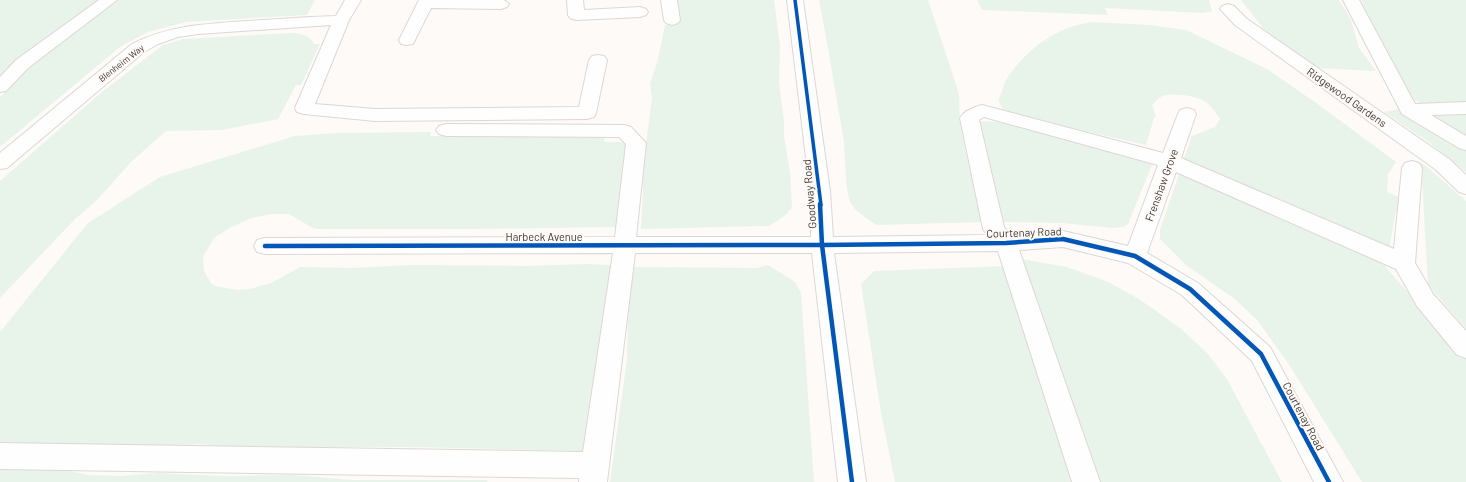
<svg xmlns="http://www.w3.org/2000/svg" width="1466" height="482" font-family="Barlow,sans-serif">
<rect width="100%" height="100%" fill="#fdfaf8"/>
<g fill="#e8f4ea">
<path d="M0,0h103l-103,80z"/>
<path d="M117,0h198l-8,15 -121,7 -38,10 -28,15 -120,100v-50c34,-37 76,-67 117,-97z"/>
<path d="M677,0h97l6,46 -1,37 5,38v16l6,35 2,35 -6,8 -17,11 -128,3 2,-39 -1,-16 10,-76 -2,-14 8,-25 7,-34 14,-1z"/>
<path d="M819,0h109l31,94 1,29 6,31 18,68 -108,3c-7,-6 -19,-12 -24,-20 -8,-12 -6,-53 -9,-69 -8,-45 -15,-91 -24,-136z"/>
<path d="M977,0h232l3,11 -9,2 -98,-5 3,7 -126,-5z"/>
<path d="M1241,0h98l12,20 8,28 17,23 -59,-3 -50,-35z"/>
<path d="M1361,0h105v106h-45l-3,-5 -11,-2z"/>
<path d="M1093,22l56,3 37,5 81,39 52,36 77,57 -8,12 -1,18 15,6 -7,17 -6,36 -207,-87 10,-28 23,-9 5,-8c-4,-6 -8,-12 -14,-17 -9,-6 -37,-11 -47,-4 -2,2 -5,5 -7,7l4,11 -2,2 -8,27 -141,-32 -7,-13c4,-6 5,-14 8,-20 19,-30 51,-54 87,-58z"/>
<path d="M290,33c11,1 19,1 24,11h6l-19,41h-5l-18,34 -56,11 -56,1 -35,31 -34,38 -22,19 -75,79v-117l103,-90 60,-46 20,-6z"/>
<path d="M1399,109l67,41v22l-39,-31 -43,-29z"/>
<path d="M1432,112h34v29l-36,-25z"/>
<path d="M975,121l27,1 152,38 -26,64 -4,3 -12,1 -50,-5 -64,-1z"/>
<path d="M431,132l-1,4 175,1 -1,5h19l5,4 -9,81 -142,2h-160l-4,-1 -24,-14h-17l-20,4 -21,9 -17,11 -11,19 1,14 7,12 4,3 22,4 13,-1 21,-6 29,-16 52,1 59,-3 116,1 58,-2 26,1 -28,186 -173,-4h-176l-35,-3 -119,5 -80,-3v-114l88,-109 72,-46 135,-41 39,-3z"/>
<path d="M1421,162l45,39v128l-38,-44z"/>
<path d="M1180,171l180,79 24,15 82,94v123h-104l-72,-116 -32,-45 -22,-21 -50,-35 -26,-26v-9z"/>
<path d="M1021,259l46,8 41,15 31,17 41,29 28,26 19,25 55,103h-183z"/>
<path d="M768,265l27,17 6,11 13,189h-204l17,-123 1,-50 5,-42 124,1z"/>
<path d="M1008,266l17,68 49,148h-179l-14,-69 -20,-129 13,-13z"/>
<path d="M0,469h59l30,6 31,1 37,-3 67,3 70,-1 58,5h136l-1,2h-487z"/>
</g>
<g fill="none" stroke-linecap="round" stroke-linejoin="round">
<g stroke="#ddd7d4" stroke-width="2">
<g id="minor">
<path d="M99,0h18l-89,68 -22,23 -6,1v-15l16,-17z"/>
<path d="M345,0h16l-12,20 -34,84 60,5 204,-2 10,-47 3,-4 6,-1 6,1 3,4 -11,53 -2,4 -7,2 -212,2 -71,-7 -7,-2 -2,-4 36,-83 -133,9 -20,3 -20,7 -14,8 -137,116 -7,1v-16l132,-109c37,-19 75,-20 115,-23 30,-2 59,-4 89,-5z"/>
<path d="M419,0h85l5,4 -2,3 -6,2 -70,-1 -18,36 -6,1 -6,-1 -2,-4z"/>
<path d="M567,0h16l1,10 56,-3 6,2 2,3 -2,3 -6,2 -64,3 -6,-2 -2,-3z"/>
<path d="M661,0h16l3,20 -2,3 -6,2 -6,-2 -2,-3z"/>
<path d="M787,0h16l27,191 3,46 154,-2 -4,-6 -23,-111c4,-7 14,-11 22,-13l181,48 15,-39 2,-4 7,-2 7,2 2,4 -15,44 213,91 8,-81 3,-5 7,-2 7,2 3,5 -7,95 18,31 33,37v27l-9,-3 -40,-49 -21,-37 -220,-97 -29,81 51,30 72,64 73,135h-29l-62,-121 -70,-66 -54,-32 -65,-16 -44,3 81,232h-28l-74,-231 -164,2 32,229h-28l-26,-229h-177l-28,229h-28v-4l-579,-9v-26l583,9 30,-199 -348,1 -8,-2 -3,-6 3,-6 8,-2 350,-1 11,-93 -7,-7 -173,-1 -7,-2 -3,-4 3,-4 7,-2 178,1 7,2 15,16 -10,94h175l-1,-46zM984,117l174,48 -30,81 -65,-15 -52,4 -7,-8 -25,-107z"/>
<path d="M1343,0h16l56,104 51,-2v12l-35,1 35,21v14l-7,-2 -57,-34z"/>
<path d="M1228,4l6,2 13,13 202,140 17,16v19l-7,-2 -24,-23 -200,-144 -15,-16 2,-3z"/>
</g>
</g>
<use href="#minor" fill="#fffefe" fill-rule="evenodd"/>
<g stroke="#fefaf7" stroke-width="5.5">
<path id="cycleway-far1" d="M795,0l26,205"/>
</g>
<g stroke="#fefaf7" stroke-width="7">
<g id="cycleway">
<path d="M820,204l2,41 30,237"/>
<path d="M265,246l557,-1 184,-2 57,-4 72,17 55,33 71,65 68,128"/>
</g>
</g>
<use href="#cycleway-far1" stroke="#0057b8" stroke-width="3.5"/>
<use href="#cycleway" stroke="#0057b8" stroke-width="4.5"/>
</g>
<g text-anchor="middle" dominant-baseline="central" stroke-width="4" stroke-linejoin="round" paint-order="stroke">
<g font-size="9" fill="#403733" stroke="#fefaf7">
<text transform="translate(121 63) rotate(-38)">Blenheim Way</text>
</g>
<g font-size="11" fill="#403733" stroke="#fefaf7">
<text transform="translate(1347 97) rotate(35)">Ridgewood Gardens</text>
<text transform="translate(1161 185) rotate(-70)">Frenshaw Grove</text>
<text transform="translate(809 194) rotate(-95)">Goodway Road</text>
<text transform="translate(1024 232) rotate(-2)">Courtenay Road</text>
<text x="544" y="236">Harbeck Avenue</text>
<text transform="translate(1304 416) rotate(62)">Courtenay Road</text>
</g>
</g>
</svg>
